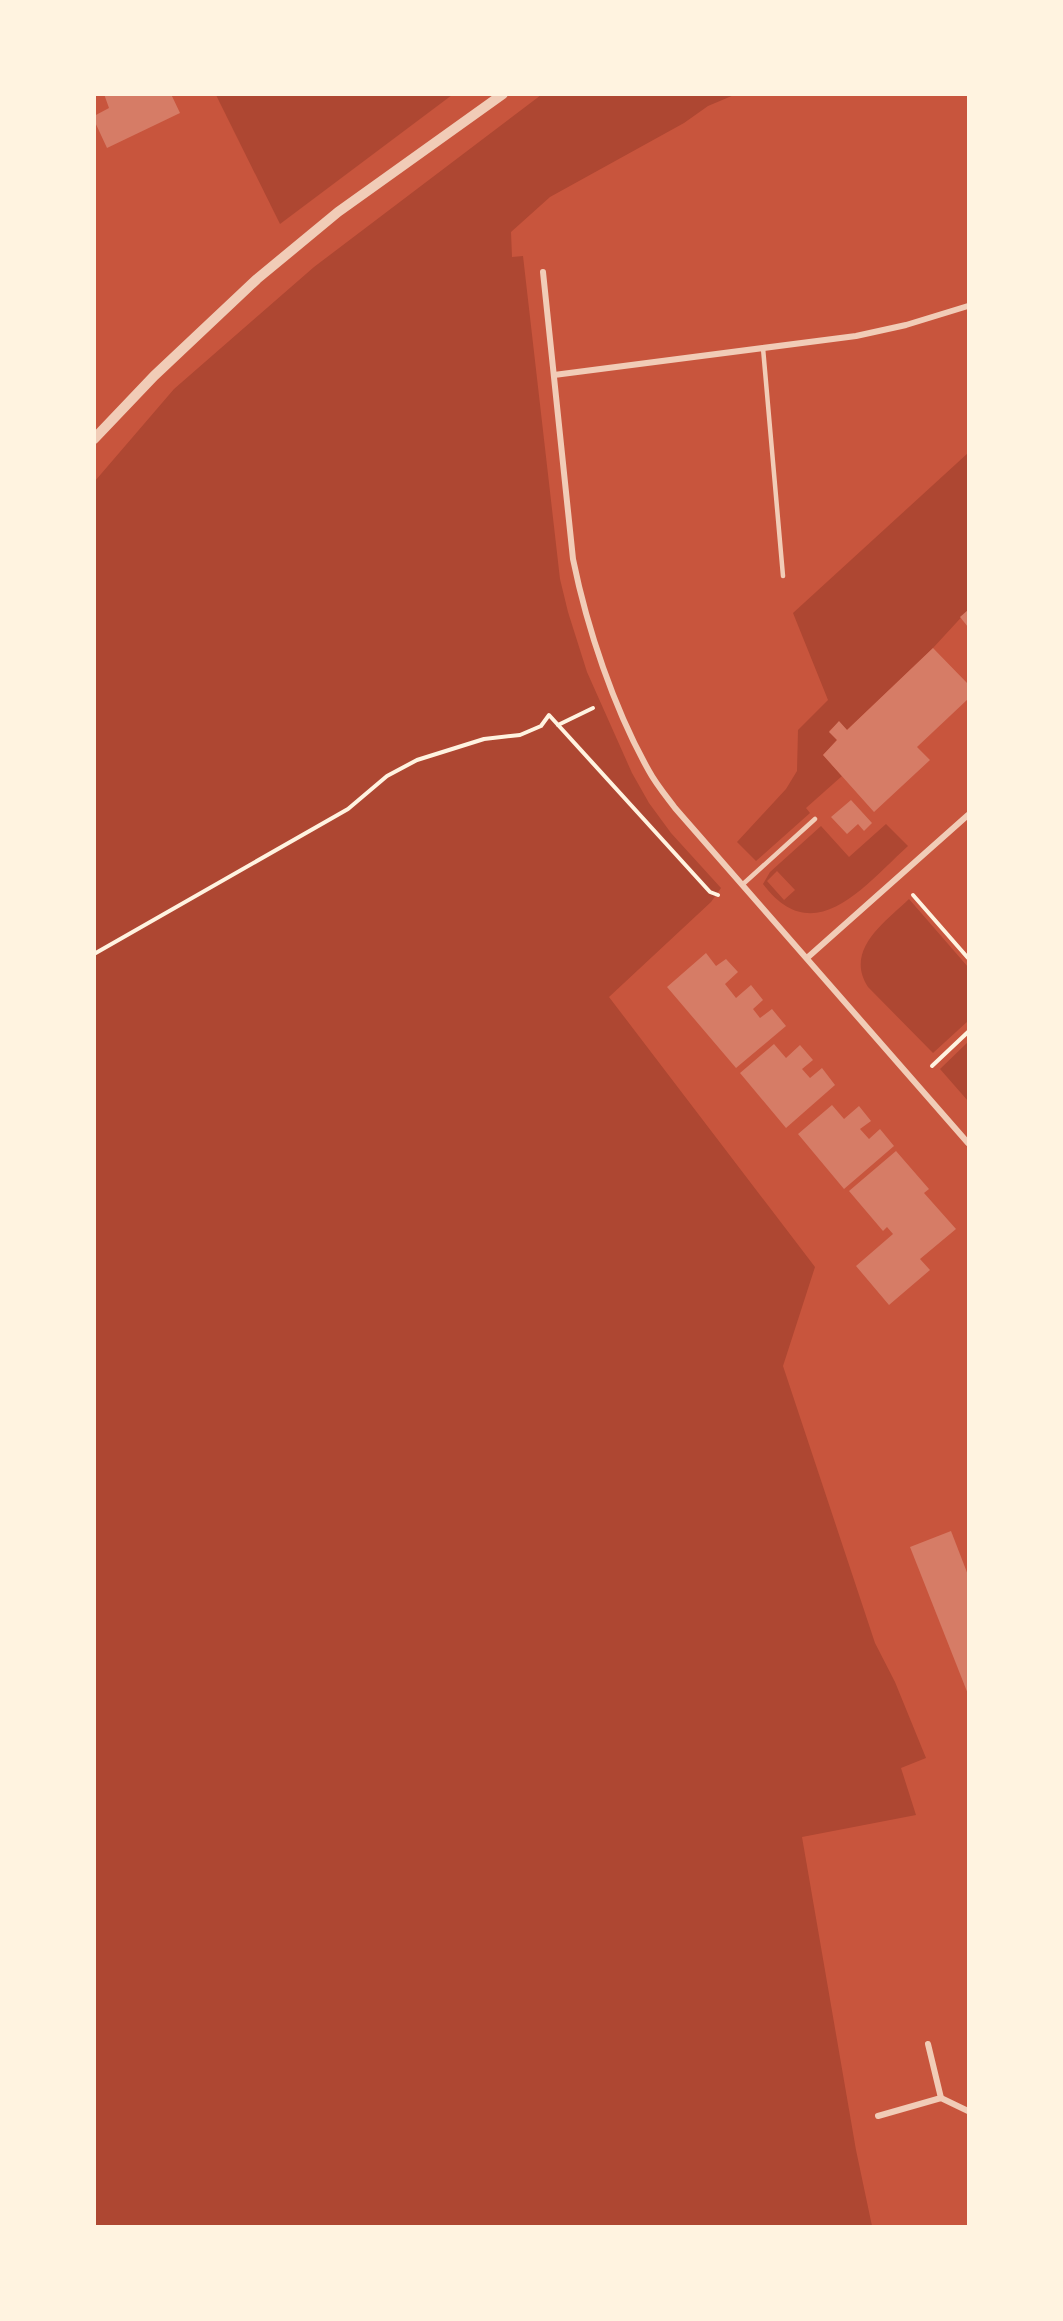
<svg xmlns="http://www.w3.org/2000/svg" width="1063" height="2321" font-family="'Sofia Sans Condensed',sans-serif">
<rect width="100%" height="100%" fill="#c8553d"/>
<g fill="#ae4732" fill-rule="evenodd">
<path d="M216,95h236l-172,129z"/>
<path d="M541,95h193l-26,11 -24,17 -134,74 -39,35 1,25 11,-1 37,323 8,33 19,60 45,101 17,30 22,30 50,55 -10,14 -102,95 206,270 -32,99 92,277 20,39 31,76 -25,10 15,47 -114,22 54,313 16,76h-777v-1745l79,-92 140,-122z"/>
<path d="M968,453v157l-35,38 -86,82 -8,-8 -10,9 8,9 -14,15 19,21 -36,32 4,5 -54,48 -19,-19 49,-53 11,-18 1,-41 30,-30 -35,-87z"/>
<path d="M886,824l22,22c-43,39 -94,106 -145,38l7,-12 51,-46 28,31zM777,871l18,19 -11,10 -17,-19z"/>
<path d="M909,899l59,68v54l-35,32 -65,-66c-24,-37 17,-65 41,-88z"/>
<path d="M968,1042v59l-28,-32z"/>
</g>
<g fill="#d67c66">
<path d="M104,94h67l9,19 -73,35 -13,-28v-4l15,-8z"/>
<path d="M968,610v17l-8,-10z"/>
<path d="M933,648l35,36v15l-51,48 13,13 -56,52 -51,-57 14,-15 -8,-8 10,-11 8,9z"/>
<path d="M851,800l21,23 -8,8 -6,-7 -11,10 -16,-17z"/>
<path d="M706,953l10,13 10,-7 12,13 -13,12 11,14 15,-13 12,15 -10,9 7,9 12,-9 14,17 -50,42 -69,-81z"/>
<path d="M774,1044l12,14 14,-13 13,15 -11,9 8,9 12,-10 13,17 -49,43 -46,-55z"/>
<path d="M832,1105l12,14 15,-13 12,15 -11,8 9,10 11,-10 14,17 -50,43 -46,-55z"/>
<path d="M896,1151l33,38 -5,4 32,36 -36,30 10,11 -41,35 -33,-39 37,-32 -6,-7 -4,4 -34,-40z"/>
<path d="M951,1531l17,44v119l-58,-147z"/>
</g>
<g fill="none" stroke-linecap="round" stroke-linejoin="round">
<g stroke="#fff3e0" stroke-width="4">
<path d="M558,725l35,-17"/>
<path d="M913,895l55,63"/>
<path d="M94,954l254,-145 39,-33 30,-16 67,-21 36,-4 21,-9 8,-11 161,177 8,3"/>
<path d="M932,1066l36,-34"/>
</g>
<g stroke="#f1ccb7" stroke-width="4.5">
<path d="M763,348l20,228"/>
<path d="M742,885l73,-66"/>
</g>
<g stroke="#f1ccb7" stroke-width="6">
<path d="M543,272l30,287c14,69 41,150 76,212 7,13 17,25 26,37l293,335"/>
<path d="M554,375l302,-39 50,-11 62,-19"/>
<path d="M807,958l161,-143"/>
<path d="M928,2044l13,54"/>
<path d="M878,2116l63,-18 27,13"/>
</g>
<path stroke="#f1ccb7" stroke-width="10" d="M94,439l60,-63 103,-97 81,-67 165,-118"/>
</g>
<rect width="1063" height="2321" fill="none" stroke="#fff3e0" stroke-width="192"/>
</svg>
